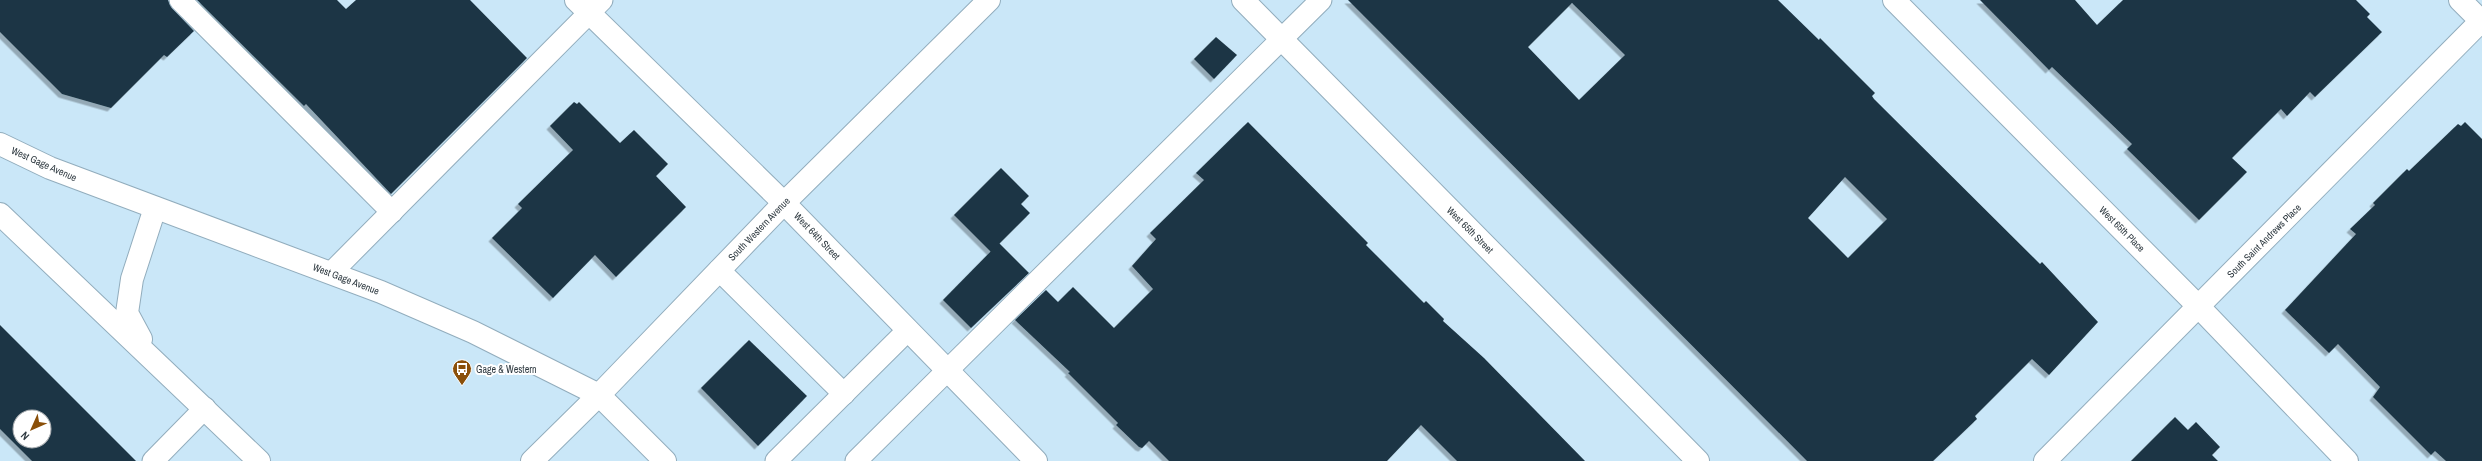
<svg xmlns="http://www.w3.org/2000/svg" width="2482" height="461" font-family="'Archivo Narrow',sans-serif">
<defs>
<filter id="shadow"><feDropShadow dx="-3.5" dy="3.5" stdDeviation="0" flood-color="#0004"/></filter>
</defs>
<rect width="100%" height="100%" fill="#cae7f8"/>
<g fill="#1e3644" fill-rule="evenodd" filter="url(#shadow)">
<path d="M0,0h168l4,8 22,23 -27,26 -3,-2 -53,53 -49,-14 -62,-62z"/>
<path d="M197,0h140l9,9 10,-9h114l57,58 -136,136 -85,-90 -2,2z"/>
<path d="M1348,0h430l41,40 1,-2 55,55 -3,3 2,3 166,165 2,-2 56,60 -49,53 -17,-16 -57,57 2,3 -44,42h-126zM1572,3l53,52 -46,45 -51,-53zM1845,177l42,42 -39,39 -40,-40z"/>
<path d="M1980,0h95l22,25 26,-25h233l14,14 -3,3 15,15 -67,65 -5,-5 -23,24 -6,-7 -49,49 15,14 -48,48 -72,-71 5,-5 -80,-77 -3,3z"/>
<path d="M1216,37l21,18 -23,24 -20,-20z"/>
<path d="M574,102l3,2 2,-2 41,41 14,-13 34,34 -12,12 30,31 -70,70 -21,-22 -42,43 -61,-60 30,-30 -4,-4 55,-54 -23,-24z"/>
<path d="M1248,122l120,121 -2,2 58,58 2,-2 18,18 -1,2 41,37 101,103h-128l-36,-36 -34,36h-218l-20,-20 -7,7 -3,-1 -23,-22 2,-2 -50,-50 2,-1 -55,-52 31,-30 12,12 15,-15 41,41 39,-39 -21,-23 24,-27 -6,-6 54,-53 -8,-7z"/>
<path d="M2465,122l17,17v322h-36l-11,-10 -4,4 -58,-58 7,-10 -42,-43 -9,9 -44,-43 71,-76 -6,-5 25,-24 -2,-2 34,-34 2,2 49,-47 3,2z"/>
<path d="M1001,168l28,28 -8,8 9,9 -39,39 -37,-37z"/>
<path d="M999,243l30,30 -58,55 -28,-28z"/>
<path d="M0,325l136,136h-104l-32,-32zM20,417h24v24h-24z"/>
<path d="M749,340l58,56 -49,50 -57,-58z"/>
<path d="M2175,417l13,13 8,-8 24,25 -8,8 6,6h-87z"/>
</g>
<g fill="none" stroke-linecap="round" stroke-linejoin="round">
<g stroke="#92adbd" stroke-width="23">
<g id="lane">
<path d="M180,0l212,212"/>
<path d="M719,270l125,124"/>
<path d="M331,273l271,-273"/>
<path d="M153,461l52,-53"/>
<path d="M776,461l132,-131"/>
<path d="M856,461l465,-461"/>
</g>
</g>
<g stroke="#92adbd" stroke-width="24">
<g id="street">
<path d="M576,0l208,203 252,258"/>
<path d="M1243,0l455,461"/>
<path d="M1894,0l305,307 148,154"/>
<path d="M2460,0l22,22"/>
<path d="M2045,461l437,-441"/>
</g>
</g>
<g stroke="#92adbd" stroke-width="24">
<g id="secondary">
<path d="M0,144l50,24 331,124 92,40 126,63 66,66"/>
<path d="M0,214l259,247"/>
<path d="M141,339l-14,-26 5,-34 23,-71"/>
</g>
</g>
<g stroke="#92adbd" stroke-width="24">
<path id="primary" d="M532,461l67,-66 185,-192 205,-203"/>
</g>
<use href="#lane" stroke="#fff" stroke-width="21"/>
<use href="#street" stroke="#fff" stroke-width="22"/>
<use href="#secondary" stroke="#fff" stroke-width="22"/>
<use href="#primary" stroke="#fff" stroke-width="22"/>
</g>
<defs>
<g id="bus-pin" transform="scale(1)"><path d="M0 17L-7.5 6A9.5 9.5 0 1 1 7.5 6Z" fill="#8a4f09" stroke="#fff"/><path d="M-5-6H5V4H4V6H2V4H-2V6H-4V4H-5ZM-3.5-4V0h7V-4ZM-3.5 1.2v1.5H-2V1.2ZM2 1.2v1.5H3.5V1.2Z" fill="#fff"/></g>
</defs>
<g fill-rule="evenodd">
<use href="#bus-pin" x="462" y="369"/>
</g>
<g text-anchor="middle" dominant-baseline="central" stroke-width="4" stroke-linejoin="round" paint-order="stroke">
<g font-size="10" fill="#2f3a41" stroke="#fff">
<text transform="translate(44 164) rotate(24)">West Gage Avenue</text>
<text transform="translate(759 229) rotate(-46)">South Western Avenue</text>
<text transform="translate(2122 229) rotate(45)">West 65th Place</text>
<text transform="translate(1470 230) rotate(45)">West 65th Street</text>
<text transform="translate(817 236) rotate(46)">West 64th Street</text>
<text transform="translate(2264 241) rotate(-45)">South Saint Andrews Place</text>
<text transform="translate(346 279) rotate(21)">West Gage Avenue</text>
</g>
<g font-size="10" fill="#2f3a41" stroke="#fff" text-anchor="start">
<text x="476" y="369">Gage &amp; Western</text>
</g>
</g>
<g transform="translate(32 429) rotate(225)"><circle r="19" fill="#ffffff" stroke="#acb0b3"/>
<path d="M0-3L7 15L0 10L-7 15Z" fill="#8a4f09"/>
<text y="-6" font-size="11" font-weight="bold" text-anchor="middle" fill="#2f3a41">N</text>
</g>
</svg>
